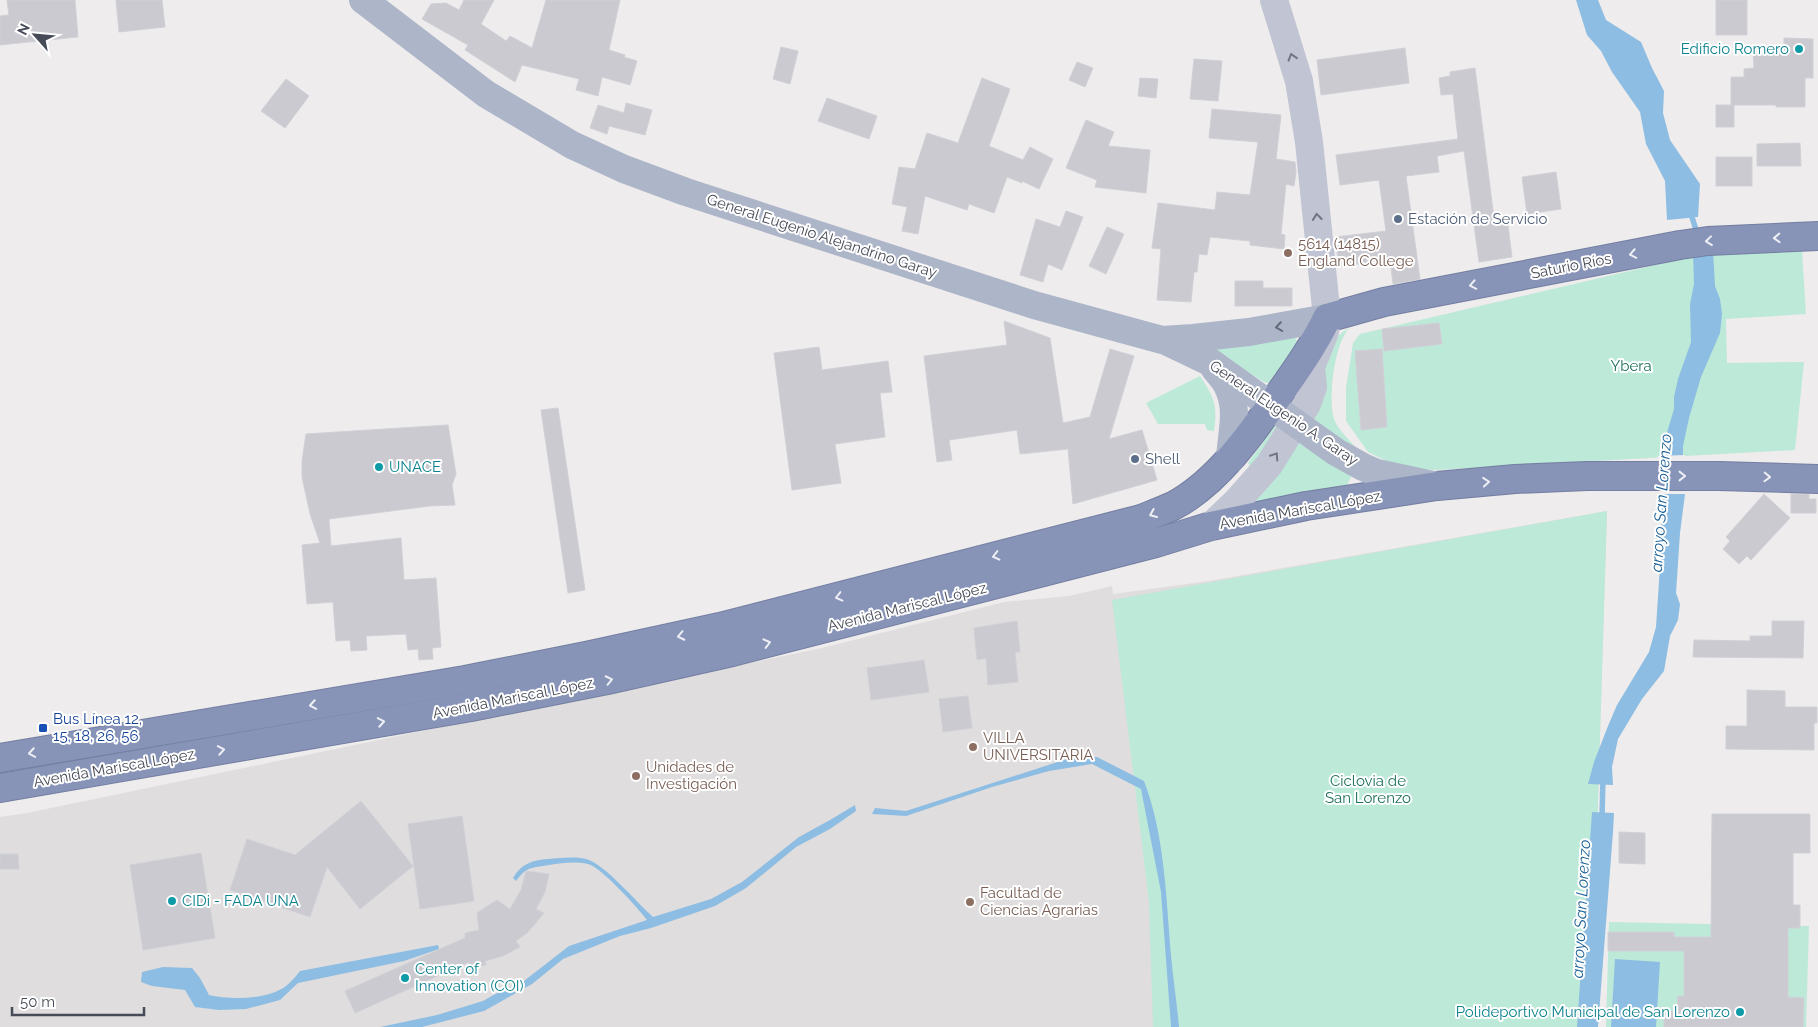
<svg xmlns="http://www.w3.org/2000/svg" width="1818" height="1027" font-family="Raleway,sans-serif">
<rect width="100%" height="100%" fill="#eeecec"/>
<path fill="#dfdddd" d="M1607,511l-16,516h-1591v-210l27,-4 795,-165 182,-46 65,-6 43,-10 1,8 96,-13z"/>
<g fill="#bde9d8">
<path d="M1802,251l4,63 -80,5 1,44 77,-1 -9,88 -359,20 -35,-2 -33,-16 -22,-31v-33l7,-45 7,-9 325,-76 42,-6z"/>
<path d="M1349,328c-15,17 -21,69 -15,91 4,12 17,21 23,31l-43,-29 -1,-2c5,-34 4,-73 36,-91z"/>
<path d="M1295,337l4,7 -27,37 -3,2 -5,-1 -50,-31 -1,-5z"/>
<path d="M1200,376c14,21 18,30 14,55l-7,-1 -2,-6h-47l-12,-21z"/>
<path d="M1272,422l11,6 -32,40 -3,-5 16,-22 1,-8z"/>
<path d="M1294,440l55,33 2,4 -4,8 -80,16h-14z"/>
<path d="M1607,511l-16,516h-438l-4,-125 -37,-302z"/>
<path d="M1609,922l200,4 -3,101h-200z"/>
</g>
<g fill="#8dbde2">
<path d="M1576,0h22l8,20 35,22 11,26 12,23 -1,22 7,27 30,44 -2,33 -31,3 -2,-39 -19,-37 -6,-32 -28,-40 -11,-21 -14,-16z"/>
<path d="M1713,251l2,35 5,13 2,15 -2,19 -19,44 -12,41 -6,28v13l-24,1 15,-51v-12l4,-18 13,-37 -1,-38 4,-20 -1,-31z"/>
<path d="M1662,494h23l-5,39 -4,60 4,11 -2,16 -8,16 -6,35 -22,28 -24,40 -6,28 1,18 -25,-1 6,-22 14,-36 9,-21 32,-53 7,-25 5,-76z"/>
<path d="M1097,757l47,24c21,55 22,116 27,174 2,24 6,48 8,72h-8l-10,-135 -20,-103 -49,-25 -43,7 -57,16 -86,29 -34,-2 3,-6 31,3 164,-53z"/>
<path d="M855,805l1,6 -26,18 -34,18 -50,41 -31,18 -64,22 -31,8 -57,23 -31,25 -48,27 -62,16h-42l57,-12 46,-14 16,-9 21,-8 49,-38 78,-26c-9,-12 -46,-53 -59,-56 -13,-3 -26,-1 -39,1 -17,3 -22,1 -33,16l-3,-3c8,-14 19,-18 35,-19 13,-1 25,-3 38,0 19,5 51,44 67,58l58,-18 31,-17 57,-45 31,-17z"/>
<path d="M1592,812l22,1 -1,19 -15,195h-21z"/>
<path d="M438,945l1,4 -35,12 -106,22 -18,17 -34,9 -27,1 -24,-3 -10,-17 -33,-4 -11,-4 1,-10 21,-5 29,1 8,10 9,17c21,5 59,5 77,-9 5,-4 10,-10 14,-15z"/>
<path d="M1615,959l45,3 -4,65h-45z"/>
</g>
<path fill="#eeecec" d="M1685,455v5l-2,1 -24,1 -2,-2 1,-4z"/>
<g fill="none" stroke-linecap="round" stroke-linejoin="round">
<g stroke="#8dbde2" stroke-width="5.5">
<path d="M1690,211l8,25"/>
<path d="M1602,818l1,-41"/>
</g>
</g>
<g fill="#cacad0" stroke="#d0d0d7">
<path d="M7,0h68l3,37 -78,8v-29l9,-1z"/>
<path d="M116,0h46l3,27 -46,5z"/>
<path d="M464,0h30l-13,24 25,17 4,-5 22,12 14,-48h74l-11,50 16,5 -1,2 13,4 -7,24 -28,-8 -4,19 -22,-6 3,-11 -57,-14 -7,17 -50,-32 3,-5 -46,-26 9,-15 15,-1 13,7z"/>
<rect x="1716" y="0" width="31" height="35"/>
<path d="M1784,38l29,1v39h-8v29h-29v-2h-42v22h-18v-22h15v-28h13v-8l10,-1 -1,-18h31z"/>
<path d="M781,47l17,4 -8,33 -17,-5z"/>
<path d="M1405,48l4,35 -88,12 -4,-35z"/>
<path d="M1194,59l28,2 -4,40 -28,-2z"/>
<path d="M1077,62l16,6 -8,19 -16,-7z"/>
<path d="M1475,68l19,150 13,-1 5,40 -33,5 -15,-111 -27,5 2,16 -33,4 14,103 -27,5 -3,-25 -51,8 -4,-30 51,-6 -7,-51 -39,5 -4,-30 122,-16 -5,-45 -12,1 -2,-17 11,-2v-4z"/>
<path d="M982,78l28,11 -21,57 34,14 7,-13 23,12 -14,30 -17,-8v2l-15,-6 -13,36 -25,-9 -2,6 -42,-14 -7,38 -16,-3 5,-24 -15,-3 7,-37 16,2 12,-36 31,10z"/>
<path d="M1140,78l18,1 -2,19 -18,-2z"/>
<path d="M286,79l23,17 -24,32 -24,-17z"/>
<path d="M827,98l50,18 -8,23 -51,-18z"/>
<path d="M626,103l26,7 -7,25 -36,-9 -2,8 -17,-6 8,-23 26,8z"/>
<path d="M1212,109l69,6 -5,44 19,3 1,10 -2,14 -8,-2 -5,50 4,1 -1,14 -34,-4v-4l-40,-4 -3,18 -8,-1 -2,18h-3l-3,30 -34,-2 4,-51 -9,-1 6,-45 57,7 2,-18 33,3 8,-53 -49,-4z"/>
<path d="M1086,120l28,12 -6,14 42,4 -4,43 -51,-6 2,-7 -31,-12z"/>
<path d="M1800,143l1,23h-44v-22z"/>
<rect x="1716" y="157" width="36" height="29"/>
<path d="M1556,172l5,37 -34,5 -5,-37z"/>
<path d="M1066,211l17,6 -21,53 -14,-6 -5,18 -23,-7 16,-56 24,8z"/>
<path d="M1107,227l17,7 -18,40 -17,-8z"/>
<path d="M1235,281h28v7h29v18h-57z"/>
<path d="M1004,321l46,17 13,85 27,-6 20,-68 24,7 -25,83 33,-9 15,50 -84,24 -5,-55 -48,5 -3,-24 -68,10 3,20 -15,2 -13,-106 83,-11z"/>
<path d="M1439,323l3,21 -58,7 -2,-22z"/>
<path d="M819,347l3,23 66,-9 4,31 -12,1 5,44 -50,7 6,39 -49,7 -18,-137z"/>
<path d="M1382,349l5,78 -26,3 -6,-79z"/>
<path d="M558,408l27,182 -17,3 -27,-183z"/>
<path d="M448,425l8,49 -4,11 3,20 -25,1 -101,13 2,27 70,-8 3,42 32,-2 5,69 -9,1 1,11 -14,1 -1,-11 -10,1 -2,-16 -40,2 1,14 -16,1 -1,-11 -14,1 -3,-39 -26,2 -5,-59 18,-2 -10,-29 -8,-37v-16l4,-27z"/>
<path d="M1764,494l26,24 -39,42 -4,-4 -8,8 -16,-15 7,-8 -4,-4z"/>
<path d="M1791,494h18v5h7v14h-25z"/>
<path d="M1017,621l3,31h-5l3,30 -30,3 -2,-27 -9,2 -3,-32z"/>
<path d="M1772,621h32l-1,37 -110,-1 1,-17 56,1v-5h22z"/>
<path d="M924,660l5,32 -58,8 -4,-32z"/>
<path d="M1747,690l38,1v16h32v16h-3v27l-88,-1v-23h21z"/>
<path d="M968,696l4,32 -29,4 -4,-33z"/>
<path d="M361,801l52,65 -53,43 -33,-42 -17,50 -80,-27 17,-51 48,16z"/>
<path d="M1712,814h98v39h-17v52h7v23h-12v69l16,1 -1,29h-139v-16h13l1,-15h6v-45h-76v-19h66v5h37z"/>
<path d="M462,816l12,85 -54,8 -12,-85z"/>
<path d="M1619,832l26,1v31l-26,-1z"/>
<path d="M201,853l14,85 -72,12 -13,-85z"/>
<path d="M0,854h18l1,15h-19z"/>
<path d="M526,871l23,3 -4,18 -9,17 8,4 -16,19 -12,9 4,6 -17,9 -18,5 1,4 -16,2 -1,-5 -114,51 -10,-22 120,-53v-5l14,-3 -2,-17 20,-13 13,9 11,-19z"/>
</g>
<g fill="none" stroke-linecap="round" stroke-linejoin="round">
<g stroke="#737ea2" stroke-width="30">
<g id="highway">
<path d="M0,758l465,-78 121,-24 134,-29 421,-108c10,-4 21,-8 32,-13 44,-23 79,-73 107,-113 17,-24 34,-48 47,-75l57,-16 296,-57 28,-4 110,-5"/>
<path d="M0,788l471,-81 136,-27 125,-28 424,-109 55,-17 95,-20 131,-20 78,-7 72,-3h132l99,3"/>
</g>
</g>
<path stroke="#c0c4d3" stroke-width="28" d="M1211,526l26,-25 32,-36 38,-61 6,-17 -2,-20 14,-35 2,-14 -18,-176 -10,-61 -25,-81"/>
<g stroke="#adb5c9" stroke-width="28">
<path d="M363,0l123,94 86,51 52,24 62,23 348,113 128,35 31,-2 56,-6 78,-14"/>
<path d="M1166,341l44,21 126,90 27,15 14,6 56,12"/>
<path d="M1215,369c4,5 9,10 12,16 13,24 4,49 3,74"/>
</g>
<use href="#highway" stroke="#8793b7" stroke-width="28"/>
</g>
<defs><path id="oneway-chevron" d="M-2-3.5L2.5 0L-2 3.5" fill="none" stroke-width="1.6" stroke-linecap="round" stroke-linejoin="round" transform="scale(1.25)"/></defs>
<g stroke="#717582">
<use href="#oneway-chevron" transform="translate(1292 57) rotate(-107)"/>
<use href="#oneway-chevron" transform="translate(1317 217) rotate(-96)"/>
<use href="#oneway-chevron" transform="translate(1275 456) rotate(-57)"/>
</g>
<g stroke="#edeff4">
<use href="#oneway-chevron" transform="translate(1777 238) rotate(178)"/>
<use href="#oneway-chevron" transform="translate(1709 241) rotate(174)"/>
<use href="#oneway-chevron" transform="translate(1633 254) rotate(169)"/>
<use href="#oneway-chevron" transform="translate(1473 285) rotate(169)"/>
<use href="#oneway-chevron" transform="translate(1682 476)"/>
<use href="#oneway-chevron" transform="translate(1767 477) rotate(2)"/>
<use href="#oneway-chevron" transform="translate(1486 482) rotate(-5)"/>
<use href="#oneway-chevron" transform="translate(1153 514) rotate(157)"/>
<use href="#oneway-chevron" transform="translate(996 556) rotate(166)"/>
<use href="#oneway-chevron" transform="translate(839 597) rotate(166)"/>
<use href="#oneway-chevron" transform="translate(681 636) rotate(168)"/>
<use href="#oneway-chevron" transform="translate(767 643) rotate(-14)"/>
<use href="#oneway-chevron" transform="translate(609 680) rotate(-12)"/>
<use href="#oneway-chevron" transform="translate(313 705) rotate(170)"/>
<use href="#oneway-chevron" transform="translate(381 722) rotate(-10)"/>
<use href="#oneway-chevron" transform="translate(221 750) rotate(-10)"/>
<use href="#oneway-chevron" transform="translate(32 753) rotate(170)"/>
</g>
<use stroke="#656b79" href="#oneway-chevron" transform="translate(1279 327) rotate(171)"/>
<g fill="#0f9aa8" stroke="#fff" stroke-width="2">
<circle cx="1799" cy="49" r="5"/>
<circle cx="379" cy="467" r="5"/>
<circle cx="172" cy="901" r="5"/>
<circle cx="405" cy="978" r="5"/>
<circle cx="1740" cy="1012" r="5"/>
</g>
<g fill="#5c6f8a" stroke="#fff" stroke-width="2">
<circle cx="1398" cy="219" r="5"/>
<circle cx="1135" cy="459" r="5"/>
</g>
<g fill="#8d6e63" stroke="#fff" stroke-width="2">
<circle cx="1288" cy="253" r="5"/>
<circle cx="973" cy="747" r="5"/>
<circle cx="636" cy="776" r="5"/>
<circle cx="970" cy="902" r="5"/>
</g>
<rect fill="#1a4fb4" stroke="#fff" stroke-width="2" x="38" y="723" width="10" height="10" rx="2.5"/>
<g text-anchor="middle" dominant-baseline="central" stroke-width="4" stroke-linejoin="round" paint-order="stroke">
<g font-size="15" fill="#0d838f" stroke="#fff" text-anchor="start">
<text x="1789" y="49" text-anchor="end">Edificio Romero</text>
<text x="389" y="467">UNACE</text>
<text x="182" y="901">CIDi - FADA UNA</text>
<text x="415" y="969">Center of<tspan x="415" dy="17">Innovation (COI)</tspan></text>
<text x="1730" y="1012" text-anchor="end">Polideportivo Municipal de San Lorenzo</text>
</g>
<g font-size="15" fill="#4e5e75" stroke="#fff" text-anchor="start">
<text x="1408" y="219">Estación de Servicio</text>
<text x="1145" y="459">Shell</text>
</g>
<g font-size="15" fill="#464b57" stroke="#fff">
<text transform="translate(822 236) rotate(18)">General Eugenio Alejandrino Garay</text>
<text transform="translate(1571 266) rotate(-11)">Saturio Ríos</text>
<text transform="translate(1284 413) rotate(34)">General Eugenio A. Garay</text>
<text transform="translate(1300 510) rotate(-10)">Avenida Mariscal López</text>
<text transform="translate(907 607) rotate(-14)">Avenida Mariscal López</text>
<text transform="translate(513 698) rotate(-11)">Avenida Mariscal López</text>
<text transform="translate(114 768) rotate(-10)">Avenida Mariscal López</text>
</g>
<g font-size="15" fill="#785e54" stroke="#fff" text-anchor="start">
<text x="1298" y="244">5614 (14815)<tspan x="1298" dy="17">England College</tspan></text>
<text x="983" y="738">VILLA<tspan x="983" dy="17">UNIVERSITARIA</tspan></text>
<text x="646" y="767">Unidades de<tspan x="646" dy="17">Investigación</tspan></text>
<text x="980" y="893">Facultad de<tspan x="980" dy="17">Ciencias Agrarias</tspan></text>
</g>
<g font-size="15" fill="#1e715b" stroke="#fff">
<text x="1631" y="366">Ybera</text>
<text x="1368" y="781">Ciclovia de<tspan x="1368" dy="17">San Lorenzo</tspan></text>
</g>
<g font-size="15" fill="#164399" stroke="#fff" text-anchor="start">
<text x="53" y="719">Bus Línea 12,<tspan x="53" dy="17">15, 18, 26, 56</tspan></text>
</g>
<g font-size="16" font-style="italic" fill="#195f97" stroke="#fff">
<text transform="translate(1661 503) rotate(-86)">arroyo San Lorenzo</text>
<text transform="translate(1581 909) rotate(-87)">arroyo San Lorenzo</text>
</g>
</g>
<g transform="translate(35 35) rotate(297)" stroke="#ffffff" stroke-width="4" paint-order="stroke">
<path d="M0-4L9 19L0 12L-9 19Z" fill="#464b57"/>
<text y="-8" font-size="14" font-weight="bold" text-anchor="middle" fill="#464b57">N</text>
</g>
<path d="M12 1007v8h132v-8" fill="none" stroke="#464b57" stroke-width="2.5"/>
<text x="20" y="1007" font-size="15" fill="#464b57" stroke="#ffffff" stroke-width="4" paint-order="stroke">50 m</text>
</svg>
